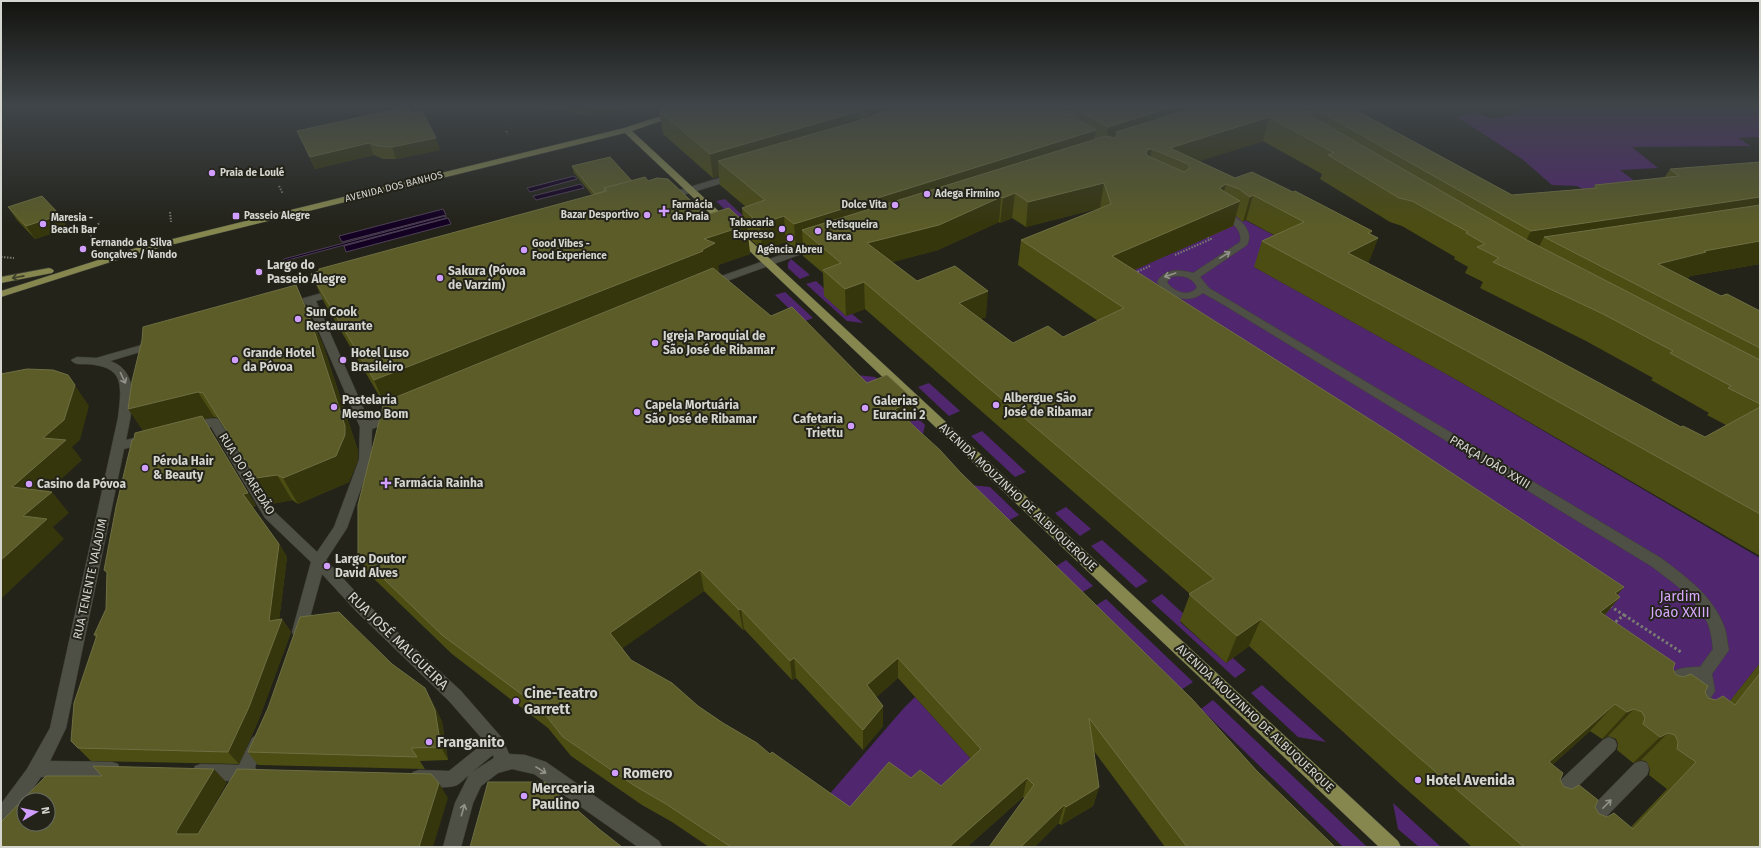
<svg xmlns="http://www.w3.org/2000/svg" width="1761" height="848" font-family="'Fira Sans',sans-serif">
<rect width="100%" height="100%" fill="#23231a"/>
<g fill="#50276e">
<path d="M1526,106h234v33l-3,-2 -19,1 13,8 -119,1 26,21 -38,2 16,12 -52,8 -7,-4 -25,-1 -30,-26 -65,-42 17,-6 18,8 24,-6z"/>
<path d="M725,199l25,23 -9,3 -25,-24z"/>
<path d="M1226,210l70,37 -42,20 201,112 305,179v105l-54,69 -599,-450 95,-42z"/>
<path d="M791,259l19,16 -10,4 -12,-11v-5z"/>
<path d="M816,281l14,13 -5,2 21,20 6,-2 11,9 -16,-2 -41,-37z"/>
<path d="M785,292l28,26 -10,4 -28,-27z"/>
<path d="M857,375l18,2 50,48 -3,13 -15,-15 6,-3 -33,-23z"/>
<path d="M929,383l31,28 -11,5 -31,-29z"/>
<path d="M982,431l44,41 -11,5 -44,-41z"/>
<path d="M970,485l20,2 29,28 -11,6z"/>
<path d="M1066,507l25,22 -11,7 -25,-23z"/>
<path d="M1102,540l46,41 -12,7 -45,-42z"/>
<path d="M1066,560l27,26 -12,7 -26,-26z"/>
<path d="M1162,594l25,23 -7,5 46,41 7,-5 13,12 -11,8 -84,-77z"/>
<path d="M1106,599l87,83 -12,8 -86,-84z"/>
<path d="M1262,685l64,57 -28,-5 -47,-44z"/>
<path d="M915,697l64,71 -137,69 -21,-33 82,-95z"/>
<path d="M1213,700l154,147h-24l-142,-138z"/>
<path d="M1393,803l48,44h1h-23l-21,-18z"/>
</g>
<g fill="#130022" stroke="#4d4056">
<path d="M574,176l3,3 -47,13 -3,-4z"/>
<path d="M581,184l3,4 -48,12 -3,-4z"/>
<path d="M443,209l3,6 -104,27 -3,-6z"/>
<path d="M445,216l1,2 -162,43v-2z"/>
<path d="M448,218l3,6 -105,28 -2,-6z"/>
</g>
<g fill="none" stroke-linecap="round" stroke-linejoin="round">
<g stroke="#40413a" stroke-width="1">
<g id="minor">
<path d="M736,173l3,1 1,2 -1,2 -69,21h-6l-1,-2 1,-2z"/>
<path d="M1220,210c14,4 36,18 27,35l-47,32 9,11 452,270c25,19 51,37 63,68 3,7 3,16 5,24l-17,24 3,17 -12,19 -6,2 -6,-2 -2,-5 10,-15 -2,-10 -12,1c-8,6 -13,15 -24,11l-2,-5c9,-18 23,-20 41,-20l13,-18c-1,-8 -2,-17 -5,-25 -10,-25 -36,-42 -57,-58l-427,-261 -21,-12c-15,12 -37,4 -46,-11 8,-14 22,-13 36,-9l47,-31c3,-15 -12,-21 -23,-27l-2,-2zM1177,276c9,0 16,3 20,11 -7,11 -24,5 -30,-5l4,-5z"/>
<path d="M818,242l5,3 -2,2 -108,39h-8l-1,-2 1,-2z"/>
<path d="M336,289l4,1 1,2 -1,2 -24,7 53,120 26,-10 4,1 2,3 -2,3 -27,11 -1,31 -24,68 -21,32 40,43 95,88 41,47 7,16 16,1 21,7 113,79 3,6h-24l-104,-73 -22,-5 -14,4 -17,13 -8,17 -12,44h-18l12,-44 14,-28c-4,3 -8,8 -12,10 -8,4 -35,2 -44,-1l-2,-6 2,-6 6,-2 30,1 36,-29 -36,-41 -93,-90 -34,-37 -16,58 -2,4 -5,2 -5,-2 -2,-4 19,-70 -46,-44 -54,-91 -18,4 -4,-1 -2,-3 2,-3c8,-2 21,-7 29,-5l57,93 42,40 17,-25 25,-67 1,-33 -53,-123 -19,5 -5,-3 1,-2zM493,755l1,3 -22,14z"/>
<path d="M156,341l4,1 1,2 -1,2 -50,15c33,11 21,53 16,79l20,-5 4,1 2,3 -2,3 -26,7 -58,279 -16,33 62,1 6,2 2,6 -2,6 -6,2 -71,-1 -25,36 -9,10 -6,2v-21l26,-35 23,-41 68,-310c4,-33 7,-52 -32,-54 -6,0 -11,1 -15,-4l6,-3 19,1z"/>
<path d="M258,735l6,3 2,5 -11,24 3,6 -2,6 -8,2 -3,7 -6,2 -6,-2 -2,-7 -30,-1 -6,-2 -2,-6 2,-6 6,-2 38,1 13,-27z"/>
<path d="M1609,737l6,3 2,5 -2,5 -55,54 -6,2 -6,-2 -3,-6 3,-6 55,-52z"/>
<path d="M1641,761l6,2 2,6 -2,6 -54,55 -6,3 -6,-3 -3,-6 3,-6 54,-55z"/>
</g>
</g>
<g stroke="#40413a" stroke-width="1">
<g id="major">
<path d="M692,106h12l-72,25 766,710 3,6h-22l-754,-714 -483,119 -141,45v-6l135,-43 488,-120z"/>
<path d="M49,268l3,1 2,2 -2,2 -51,10v-6z"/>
</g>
</g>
<g stroke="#7a7b73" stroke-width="2" stroke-dasharray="1.5 1.5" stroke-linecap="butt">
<path d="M506,131l2,3"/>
<path d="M279,186l4,8"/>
<path d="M170,212l1,10"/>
<path d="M91,243v-10l9,-11"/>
<path d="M1175,255l36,-16 -5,-3"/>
<path d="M1,257l13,1"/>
<path d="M1135,273l15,-7"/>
</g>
<g stroke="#7a7b73" stroke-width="3" stroke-dasharray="2.5 2.5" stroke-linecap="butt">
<path d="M1610,606l14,9 -11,9"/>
<path d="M1624,615l57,37"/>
</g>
<use href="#minor" fill="#4e4f45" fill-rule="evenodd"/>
<use href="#major" fill="#85874f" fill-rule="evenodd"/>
</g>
<g fill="#4c4d13" fill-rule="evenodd">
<path d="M542,106h78l-2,5 -29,5z"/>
<path d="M675,106h697l-17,4 157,85 81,-7 2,-3 69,-7 6,-9 90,-7v102l-70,12 -1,2 -3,1 35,17 39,15v245l-305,-177 -201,-112 8,-26 12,-6 -28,-15 -3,2 -7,-6 -3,10 -99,44 490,317 -7,8 3,2 -15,18 68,54 3,6 29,17 3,6 8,2 14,1 30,-38v184h-288l-75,-66 -148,-135 -23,17 -46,-42 10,-27 -325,-285 -19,7 -22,-20 -1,-23 -20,-17v-9l-7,2 -10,-7 -24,8 -14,-13 2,17 -32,11 1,7 -1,1 53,43 96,67 47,17 -1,20 -3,2 346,348 79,77h-170l-71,-96 5,36 -6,19 -32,19 -38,-28 -56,50h-258l-37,-25 -30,-17 -71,-49 -23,-28 -96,-74 -83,-80 -11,-20 26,-150 -59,-100 -14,-30 281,-79 -18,-22 -2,-7 60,15h16l58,34 37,6 -1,-13 4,-1 -26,-22 -1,-9 -6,2 -50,-44 -4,-23zM1263,141l59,33 -2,5 70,43 12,4 53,31 -1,2 14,8 -3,6 18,9 -3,6 106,53 67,37 -2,2 58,33 -2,2 19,10 -21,12 -24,-10 -313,-164 10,-25 -7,-4 1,-3 -137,-53 -36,-17zM1100,208l-79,32 -3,25 80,56 -35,16 -50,6 -32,-24 5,-2 -69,-36 -25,-19 46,-12 61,-28 1,1 12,-5 14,9zM704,591l39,39 1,-1 48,51 4,-2 67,72 20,-24v-20l-7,-9 22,-19 73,81 -30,27 -30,-8 -61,29 -127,-84 -92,-63 -9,-12zM1590,731l12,8 6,-3 8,3 2,5 -1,6 16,13 8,-3 6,2 3,7 -1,6 18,14 -36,38 -32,-13 -4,-7 -31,-20 -12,-22z"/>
<path d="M411,113l29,37 -44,9h-13l-9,-4 -59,14 -18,-38z"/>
<path d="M8,207l60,21 -33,11 -18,-19z"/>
<path d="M296,285l11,24 16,36 35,106v9l-9,22 -51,22 -6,-4 -20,4 -54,-86 -4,-1 -10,2 52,87 -4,1 27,37 8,13 -8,63 3,-1 9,13 -32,87 -20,45 -148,-3 -13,-13 18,-110 -2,-3 12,-26 1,-36 -3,-3 39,-139z"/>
<path d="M392,664l40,37 10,21 6,38 -28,1 5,8 -167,-4 -10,-13z"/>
</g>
<g fill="#36360d">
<path d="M587,106h33l-2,5 -29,5z"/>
<path d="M876,106h66l-75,26v-23z"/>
<path d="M1175,106h66l-123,28 -2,-2 -3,15 -9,3 4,-23z"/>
<path d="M1325,106h47l-44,10z"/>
<path d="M860,111v23l-142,27 1,15 -6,2 -3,-24z"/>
<path d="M1269,117l-6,24 -75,24 -18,-17z"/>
<path d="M1096,130l-4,24 -290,76 1,17 -7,2 -2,-25z"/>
<path d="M436,138l4,12 -44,9 -4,-12z"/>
<path d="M369,143l5,12 -59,14 -5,-12z"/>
<path d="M1152,149l-4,24 -6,5 5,-28z"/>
<path d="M1104,183l-4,25 -74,19 2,-25z"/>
<path d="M1226,184l-7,25 2,-22z"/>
<path d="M1015,193l-3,25 -12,5 3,-25z"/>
<path d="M1253,195l-7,25 -3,2 7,-25z"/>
<path d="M1001,197l-2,25 -61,28 -71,19v-26z"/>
<path d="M1760,197v22l-216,18 -9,17 -17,2 13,-25z"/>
<path d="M1240,201l-7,25 -126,56 5,-26z"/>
<path d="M60,215l8,13 -33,11 -9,-13z"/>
<path d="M784,216l2,26 -24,8 -2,-26z"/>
<path d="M747,225l3,29 -32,11 1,7 -12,6 -319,134 -14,-32 330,-141z"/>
<path d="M1372,231l-5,12 11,-5 -10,26 -20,-11 20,-20z"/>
<path d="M1760,241v23l-70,12 -1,2 -43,11 12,-25 46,-13z"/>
<path d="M864,282l1,27 -19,7 -1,-27z"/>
<path d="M296,285l11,24 16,36 35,106v9l-9,22 -51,22 -15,-26z"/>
<path d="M988,291l-2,26 -29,12 2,-26z"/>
<path d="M68,375l21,31 -9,34 -8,7 10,13 -52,48 -18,-21 31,-49z"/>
<path d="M198,392l16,25 -10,2 52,87 -4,1 -107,-73 -17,-25z"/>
<path d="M914,400l-1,20 -18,9v-20z"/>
<path d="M277,475l15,25 -20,4 -16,-26z"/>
<path d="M52,492l17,21 -16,14 11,12 -63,60v-39l22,-44z"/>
<path d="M279,544l8,13 -9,72 4,-10 9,13 -32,87 -20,45 -11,-12 41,-131z"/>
<path d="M700,570l4,21 -88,62 -6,-20z"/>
<path d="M1624,587l-15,18 11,-8 -23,27 -19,15 37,-46z"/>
<path d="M741,609l3,20 -1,1 -4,-20z"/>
<path d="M1261,619l-12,27 -23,17 11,-27z"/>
<path d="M794,658l2,20 -4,2 -2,-19z"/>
<path d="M898,658v20l-30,27 -1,-20z"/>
<path d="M425,688l7,13 10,21 6,38 -7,-13z"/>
<path d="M1615,704l-25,27 -64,57 23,-26z"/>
<path d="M883,706v20l-20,24v-20z"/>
<path d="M1634,709l-26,27 -6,3 25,-27z"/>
<path d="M1668,733l-27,27 -8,3 27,-26z"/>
<path d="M214,769l13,14 -36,63 -14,-12 -1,-2z"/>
<path d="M1027,778l-4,19 -56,50h-18z"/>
<path d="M439,783l9,15 -15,49h-14z"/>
<path d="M1099,787l-6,19 -32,19 5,-18z"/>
<path d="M1064,805l-5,18 -24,24h-14z"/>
</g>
<g fill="#5b5c28" stroke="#6e6f42" fill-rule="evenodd">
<path d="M675,106h177l8,5 -150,43 -51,-43z"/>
<path d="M865,106h11l-9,3v-2z"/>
<path d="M901,106h154l41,24 -302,94 -10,-8 -24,8 -18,-16 23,-8 -47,-39 137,-39z"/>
<path d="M1071,106h104l-67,21z"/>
<path d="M1200,106h93l232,133 235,121v44l-32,-16 3,-2 -61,-33 3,-2 -70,-37 -110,-52 6,-4 -22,-11 8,-3 -19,-11 2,-1 -56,-31 -13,-3 -71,-43 6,-2 -65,-36 -99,31 65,30 17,-6 41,20 2,-1 77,40 -4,2 10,5 -30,15 194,99 139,75 2,-1 22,11 55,-30v107l-291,-162 -207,-111 42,-19 -51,-27 -3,2 -11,-8 -13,-5 -5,3 -1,2 20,12 -128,55 281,178 231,153 -9,6 5,4 -20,15 75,51 -2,6 3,6 7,2 8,-3 17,12 -3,6 3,6 8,2 7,-4 12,9 25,-32v174h-236l-108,-92 -155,-136 -24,17 -48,-42 25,-15 -350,-297 -19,7 -22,-19 18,-7 -39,-33 304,-94 9,2 3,-4 -2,-2zM1152,149l36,15 2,4 -6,4 -36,-16 -2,-2 1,-4zM1104,183l7,21 -90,36 103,68 -61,29 -15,-11 -35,17 -54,-40 29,-12 -33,-25 -38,15 -50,-38 72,-18 62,-28 2,1 12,-5 13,9zM1615,704l12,8 7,-3 8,3 3,6 -2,6 17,13 8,-4 7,2 3,7 -1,7 19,13 -63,67 -19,-16 -7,4 -8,-3 -4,-7 3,-7 -19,-15 -7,4 -8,-2 -4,-7 3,-7 -14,-11z"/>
<path d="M1310,106h38l164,89 85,-7 -2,-3 84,-9 -9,-7 90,-7v35l-229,34z"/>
<path d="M407,107l4,6 11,-2 14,27 -44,9 -14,-1 -9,-3 -59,14 -13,-26z"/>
<path d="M610,157l22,24 -28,7 1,3 -10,3 -23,-28z"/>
<path d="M645,177l3,4 9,-3 11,1 38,36 23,-7 18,17 -43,14 11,4 -13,7 1,1 -329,129 -63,-106 8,-3v-2l288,-78 -3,-3z"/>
<path d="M42,196l18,19 -34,11 -18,-19z"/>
<path d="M1760,205v36l-56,10 2,1 -48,12 63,32 6,-2 33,17v37l-216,-111z"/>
<path d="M713,268l58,48 21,-9 75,76 20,-8 27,25 -19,9 45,41 20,22 232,227 64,71 79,77h-148l-98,-129 10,69 -33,20 -2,-2 -43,42h-32l45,-62 -7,-7 -78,69h-218l-65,-43 -31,-18 -72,-49 -23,-29 -98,-73 -84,-81v-49l26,-103zM700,570l39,40 2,-1 49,52 4,-3 69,72 20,-24 -16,-21 31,-27 83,91 -40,37 -21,-16 -9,8 -22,-16 -39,45 -78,-55 -2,2 -13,-11 -34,-20 -25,-17 -26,-23 -41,-23 -21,-27z"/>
<path d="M296,285l15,36 34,105v9l-9,21 -53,22 -6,-3 -21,3 -53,-85 -5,-1 -70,17 4,-28 10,-41 1,-13z"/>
<path d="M27,369l26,1 15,5 7,10 -11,35 -21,18 23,2 -54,47 40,5 -29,24 24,3 -46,41v-186z"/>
<path d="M202,416l46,77 -5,1 36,50 -10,77 13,-2 -33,88 -21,45 -150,-4 -7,-7 3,-38 23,-68h-3l12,-26 1,-37 -3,-2 12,-63 16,-67 2,-1 1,-6z"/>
<path d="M339,612l53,52 33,24 10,22 6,37 -30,1 6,9 -169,-5 20,-44 32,-91z"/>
<path d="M93,766l121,3 -38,63 1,2h21l39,-65 194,5 8,9 -20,64h-418v-25l45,-46h56zM24,800h24v24h-24z"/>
<path d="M488,782h57l54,47 23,18h-152z"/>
</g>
<defs><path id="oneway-shaft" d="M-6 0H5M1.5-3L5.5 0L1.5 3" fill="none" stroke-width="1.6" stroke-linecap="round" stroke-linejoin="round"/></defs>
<g stroke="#92928a">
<use href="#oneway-shaft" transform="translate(1225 255) rotate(-31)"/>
<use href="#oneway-shaft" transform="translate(1170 275) rotate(161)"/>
<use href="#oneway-shaft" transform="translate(123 378) rotate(64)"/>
<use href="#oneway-shaft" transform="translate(541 770) rotate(32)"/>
<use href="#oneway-shaft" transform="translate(1607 804) rotate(-45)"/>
<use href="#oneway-shaft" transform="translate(463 810) rotate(-74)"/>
</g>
<use stroke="#40412a" href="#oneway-shaft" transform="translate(18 277) rotate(169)"/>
<linearGradient id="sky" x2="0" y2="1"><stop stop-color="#13130e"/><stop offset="0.47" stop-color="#3f4549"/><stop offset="1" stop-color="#3f4549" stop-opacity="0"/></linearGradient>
<rect width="1761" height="225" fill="url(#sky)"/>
<g fill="#d19dfe" stroke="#23231a" stroke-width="1.5">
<circle cx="212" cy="173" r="4"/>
<circle cx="927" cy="194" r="4"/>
<circle cx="895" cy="205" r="4"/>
<path d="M662 205h4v4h4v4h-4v4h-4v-4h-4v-4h4z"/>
<circle cx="647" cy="215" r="4"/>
<rect x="232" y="212" width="8" height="8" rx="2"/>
<circle cx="43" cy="224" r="4"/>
<circle cx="782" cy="229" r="4"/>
<circle cx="818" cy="231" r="4"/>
<circle cx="790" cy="238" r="4"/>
<circle cx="83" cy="249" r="4"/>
<circle cx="524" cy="250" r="4"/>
<circle cx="259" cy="272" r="4"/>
<circle cx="440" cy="278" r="4"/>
<circle cx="298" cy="319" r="4"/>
<circle cx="655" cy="343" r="4"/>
<circle cx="235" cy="360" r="4"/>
<circle cx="343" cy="360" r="4"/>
<circle cx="996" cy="405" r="4"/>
<circle cx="334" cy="407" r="4"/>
<circle cx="865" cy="408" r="4"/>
<circle cx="637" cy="412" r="4"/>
<circle cx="851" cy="426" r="4"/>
<circle cx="145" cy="468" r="4"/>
<path d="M384 477h4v4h4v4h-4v4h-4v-4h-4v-4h4z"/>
<circle cx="29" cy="484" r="4"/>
<circle cx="327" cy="566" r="4"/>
<circle cx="516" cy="701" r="4"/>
<circle cx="429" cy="742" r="4"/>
<circle cx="615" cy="773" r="4"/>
<circle cx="1418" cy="780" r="4"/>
<circle cx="524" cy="796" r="4"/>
</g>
<g text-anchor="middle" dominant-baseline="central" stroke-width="4" stroke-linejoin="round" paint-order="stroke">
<g font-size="10" font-weight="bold" fill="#d5d6d0" stroke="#23231a" text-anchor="start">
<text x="220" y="173">Praia de Loulé</text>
<text x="935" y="194">Adega Firmino</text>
<text x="672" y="205">Farmácia<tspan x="672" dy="12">da Praia</tspan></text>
<text x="887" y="205" text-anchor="end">Dolce Vita</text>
<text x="639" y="215" text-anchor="end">Bazar Desportivo</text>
<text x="244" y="216">Passeio Alegre</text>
<text x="51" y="218">Maresia -<tspan x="51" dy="12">Beach Bar</tspan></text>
<text x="774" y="223" text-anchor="end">Tabacaria<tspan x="774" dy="12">Expresso</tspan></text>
<text x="826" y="225">Petisqueira<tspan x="826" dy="12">Barca</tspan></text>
<text x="91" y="243">Fernando da Silva<tspan x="91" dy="12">Gonçalves / Nando</tspan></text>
<text x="532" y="244">Good Vibes -<tspan x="532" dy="12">Food Experience</tspan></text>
<text x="790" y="250" text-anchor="middle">Agência Abreu</text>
</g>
<g font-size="10" fill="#d5d6d0" stroke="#23231a">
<text transform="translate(394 187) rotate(-14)">AVENIDA DOS BANHOS</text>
</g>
<g font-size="12" font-weight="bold" fill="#d5d6d0" stroke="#23231a" text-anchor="start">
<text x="267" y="265">Largo do<tspan x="267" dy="14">Passeio Alegre</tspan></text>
<text x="448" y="271">Sakura (Póvoa<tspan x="448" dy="14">de Varzim)</tspan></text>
<text x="306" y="312">Sun Cook<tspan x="306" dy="14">Restaurante</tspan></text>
<text x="663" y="336">Igreja Paroquial de<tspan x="663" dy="14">São José de Ribamar</tspan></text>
<text x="243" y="353">Grande Hotel<tspan x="243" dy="14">da Póvoa</tspan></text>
<text x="351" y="353">Hotel Luso<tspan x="351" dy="14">Brasileiro</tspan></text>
<text x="1004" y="398">Albergue São<tspan x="1004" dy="14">José de Ribamar</tspan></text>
<text x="342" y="400">Pastelaria<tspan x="342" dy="14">Mesmo Bom</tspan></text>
<text x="873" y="401">Galerias<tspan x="873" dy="14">Euracini 2</tspan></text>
<text x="645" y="405">Capela Mortuária<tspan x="645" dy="14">São José de Ribamar</tspan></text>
<text x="843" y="419" text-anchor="end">Cafetaria<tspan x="843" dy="14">Triettu</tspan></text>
<text x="153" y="461">Pérola Hair<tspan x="153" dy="14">&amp; Beauty</tspan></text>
<text x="394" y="483">Farmácia Rainha</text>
<text x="37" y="484">Casino da Póvoa</text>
<text x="335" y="559">Largo Doutor<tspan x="335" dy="14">David Alves</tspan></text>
</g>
<g font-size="12" fill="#d5d6d0" stroke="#23231a">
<text transform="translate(1490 462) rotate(31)">PRAÇA JOÃO XXIII</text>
<text transform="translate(247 474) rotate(58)">RUA DO PAREDÃO</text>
<text transform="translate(1018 497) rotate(43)">AVENIDA MOUZINHO DE ALBUQUERQUE</text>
<text transform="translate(90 579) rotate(-78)">RUA TENENTE VALADIM</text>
<text transform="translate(1255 718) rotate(43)">AVENIDA MOUZINHO DE ALBUQUERQUE</text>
</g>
<g font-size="14" fill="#d6a8fe" stroke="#23231a">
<text x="1680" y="596">Jardim<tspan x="1680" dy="16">João XXIII</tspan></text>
</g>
<g font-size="14" fill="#d5d6d0" stroke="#23231a">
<text transform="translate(398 641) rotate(44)">RUA JOSÉ MALGUEIRA</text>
</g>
<g font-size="14" font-weight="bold" fill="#d5d6d0" stroke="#23231a" text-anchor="start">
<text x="524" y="693">Cine-Teatro<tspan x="524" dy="16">Garrett</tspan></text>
<text x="437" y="742">Franganito</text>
<text x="623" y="773">Romero</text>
<text x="1426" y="780">Hotel Avenida</text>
<text x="532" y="788">Mercearia<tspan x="532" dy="16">Paulino</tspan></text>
</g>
</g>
<rect width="1761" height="848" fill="none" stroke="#d5d6d0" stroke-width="4"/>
<g transform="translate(36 812) rotate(81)"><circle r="19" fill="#23231a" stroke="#6a6b63"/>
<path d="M0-3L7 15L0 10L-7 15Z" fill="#d19dfe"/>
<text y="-6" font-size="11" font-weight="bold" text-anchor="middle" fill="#d5d6d0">N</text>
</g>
</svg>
